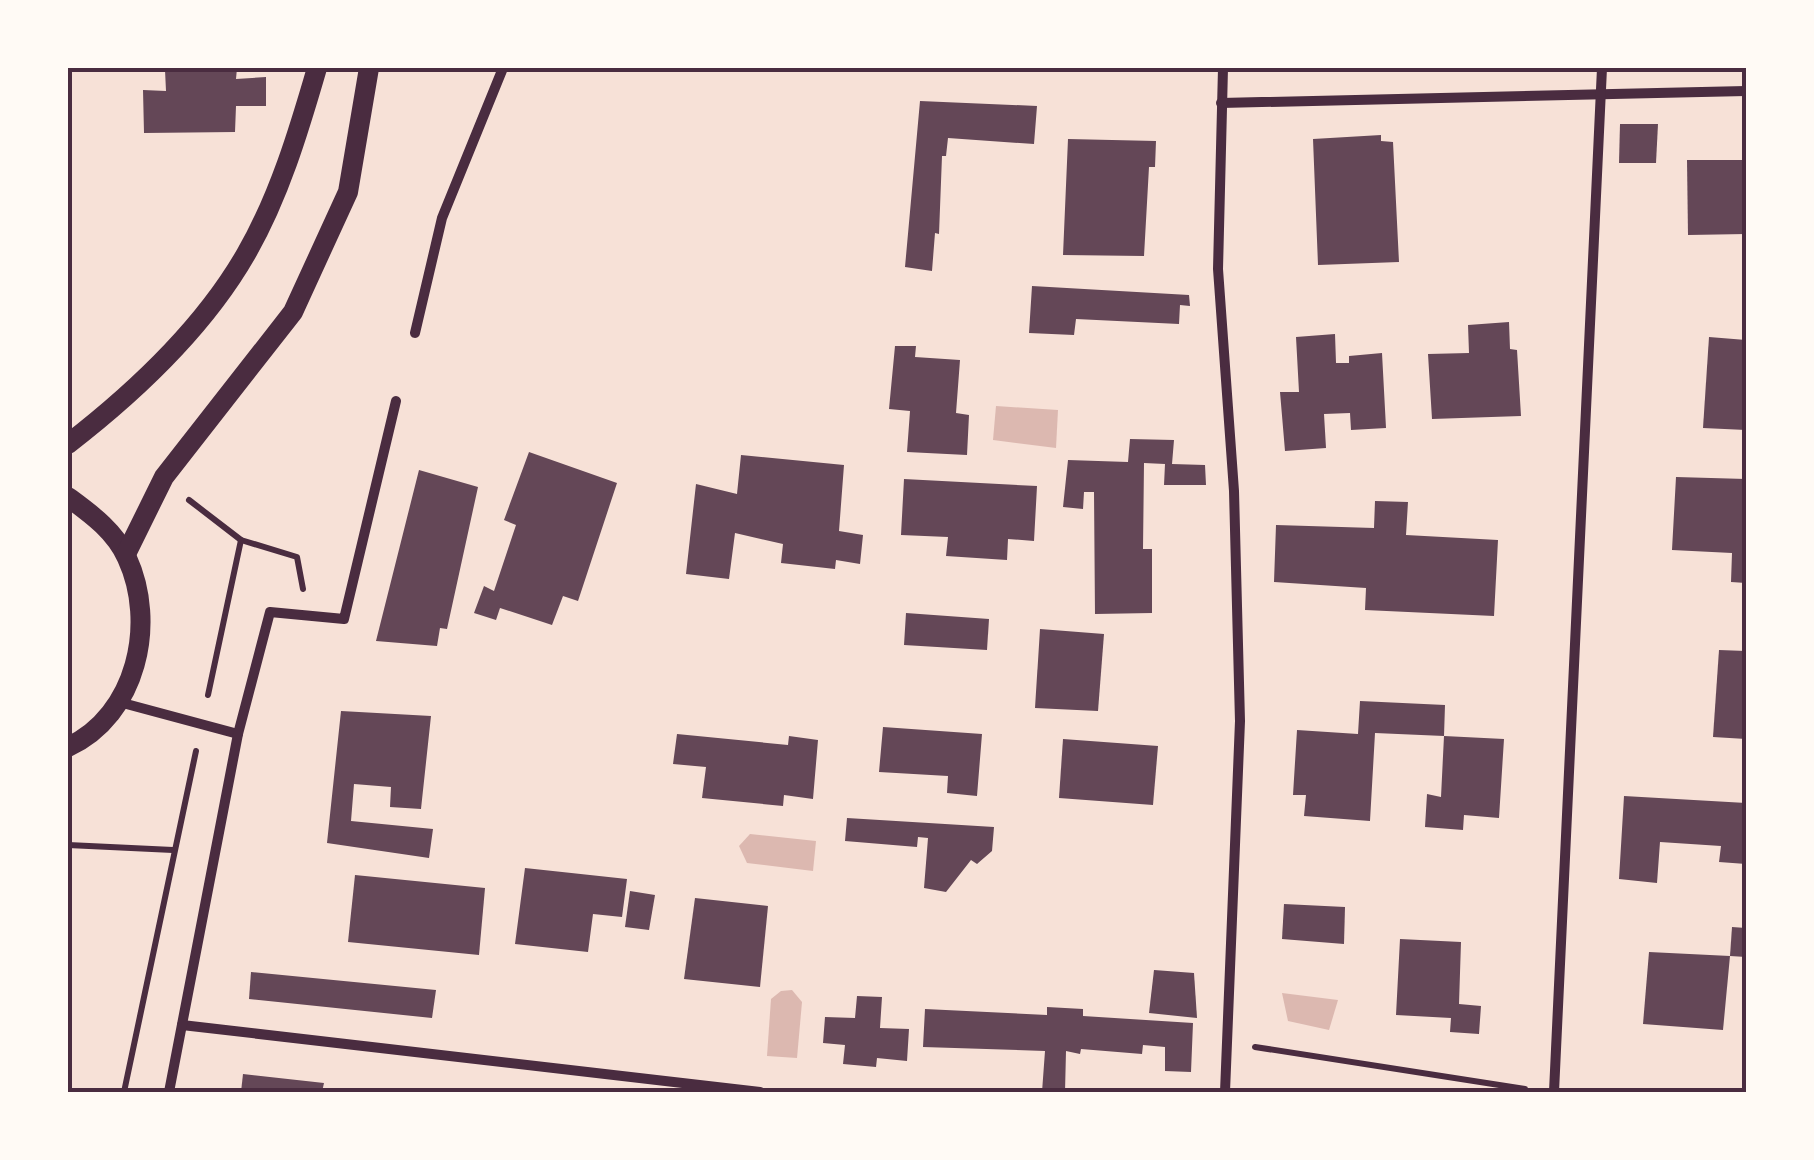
<svg xmlns="http://www.w3.org/2000/svg" width="1814" height="1160" font-family="Raleway,sans-serif">
<rect width="100%" height="100%" fill="#f7e1d7"/>
<g fill="#dcb8b0">
<path d="M996,406l62,4 -2,38 -63,-8z"/>
<path d="M750,834l66,7 -3,30 -66,-8 -8,-17z"/>
<path d="M792,990l10,12 -5,56 -30,-2 4,-57 10,-8z"/>
<path d="M1282,993l56,7 -9,30 -41,-9z"/>
</g>
<g fill="#644757">
<path d="M237,68l-1,11 30,-2v29h-30l-1,26 -91,1 -1,-43 23,1 -1,-21z"/>
<path d="M920,101l117,5 -3,38 -86,-6 -2,18h-4l-3,78 -4,-1 -3,38 -27,-4z"/>
<path d="M1620,124h38l-2,39h-37z"/>
<path d="M1381,135v6l12,1 6,120 -81,3 -5,-126z"/>
<path d="M1068,139l88,2 -1,26h-6l-5,89 -81,-1z"/>
<path d="M1687,160h59v74l-58,1z"/>
<path d="M1032,286l157,9 1,11 -10,-1 -1,19 -103,-5 -2,16 -45,-2z"/>
<path d="M1509,322l1,27 7,1 4,66 -89,3 -4,-65 41,-1 -1,-28z"/>
<path d="M1335,334l1,29h13v-7l33,-3 4,75 -35,2 -1,-17 -26,1 2,34 -41,3 -5,-59h19l-3,-55z"/>
<path d="M1709,337l37,3v90l-43,-2z"/>
<path d="M895,346h21l-1,11 45,3 -4,53 13,2 -2,40 -60,-3 3,-41 -21,-2z"/>
<path d="M1130,439l44,1 -2,24 33,1 1,20h-42l1,-21 -21,-1 -1,86h9v64l-57,1 -1,-122h-10l-1,17 -20,-2 5,-47 60,2z"/>
<path d="M529,452l88,31 -39,118 -15,-5 -11,29 -52,-17 -4,12 -22,-7 10,-27 10,5 22,-66 -12,-5z"/>
<path d="M741,455l103,10 -5,66 24,4 -3,29 -24,-4 -1,9 -54,-6 2,-19 -48,-11 -6,46 -43,-5 10,-90 41,10z"/>
<path d="M419,470l59,17 -31,142 -7,-1 -3,18 -61,-5z"/>
<path d="M1676,477l70,2v104l-15,-1 1,-29 -60,-3z"/>
<path d="M904,479l133,7 -3,55 -26,-2 -1,21 -61,-4 2,-19 -47,-2z"/>
<path d="M1375,501l33,1 -2,33 92,5 -4,76 -129,-6 1,-22 -92,-6 2,-57 98,3z"/>
<path d="M906,613l83,6 -2,31 -83,-5z"/>
<path d="M1040,629l64,5 -6,77 -63,-3z"/>
<path d="M1719,650l27,1v88l-33,-2z"/>
<path d="M1360,701l85,4 -1,31 60,3 -5,79 -35,-3 -1,15 -38,-3 2,-33 14,3 3,-61 -69,-3 -5,88 -66,-5 2,-21h-13l4,-65 61,4z"/>
<path d="M341,711l90,5 -10,93 -31,-2 1,-20 -37,-3 -3,37 82,8 -4,29 -102,-15z"/>
<path d="M883,727l99,7 -5,62 -30,-3 1,-17 -69,-4z"/>
<path d="M677,734l111,11 1,-9 29,4 -5,59 -29,-4 -1,11 -81,-8 4,-31 -33,-3z"/>
<path d="M1063,739l95,7 -5,59 -94,-7z"/>
<path d="M1624,796l122,7v61l-27,-2 2,-16 -61,-4 -3,41 -38,-4z"/>
<path d="M847,818l147,9 -2,24 -15,13 -6,-4 -25,32 -22,-4 4,-50 -10,-1 -1,10 -72,-6z"/>
<path d="M525,868l102,11 -5,38 -29,-3 -5,38 -73,-8z"/>
<path d="M355,875l130,13 -6,67 -131,-13z"/>
<path d="M630,891l25,4 -6,35 -24,-3z"/>
<path d="M695,898l73,8 -8,81 -76,-8z"/>
<path d="M1284,904l61,3 -1,37 -62,-5z"/>
<path d="M1732,927l14,1v29l-16,-1z"/>
<path d="M1400,939l61,3 -2,62 22,2 -2,28 -29,-2 1,-14 -55,-3z"/>
<path d="M1649,952l81,4 -7,74 -80,-6z"/>
<path d="M1154,970l40,3 3,45 -48,-5z"/>
<path d="M251,972l185,18 -4,28 -183,-19z"/>
<path d="M857,996l25,1 -2,31 29,1 -2,32 -30,-3 -1,9 -33,-3 2,-19 -22,-2 2,-26 30,1z"/>
<path d="M1047,1007l36,2v7l110,7 -2,49 -26,-1v-24l-22,-2 -1,9 -61,-5 -1,5 -14,-3 -1,41h-23l3,-41 -122,-4 2,-38 122,6z"/>
<path d="M243,1074l81,9 -2,9h-81z"/>
</g>
<g fill="none" stroke-linecap="round" stroke-linejoin="round">
<g stroke="#4a2c40" stroke-width="6">
<path d="M189,500l52,40 56,17 6,32"/>
<path d="M208,695l33,-155"/>
<path d="M68,845l105,5"/>
<path d="M1255,1047l270,42"/>
<path d="M124,1092l72,-341"/>
</g>
<g stroke="#4a2c40" stroke-width="10">
<path d="M1223,68l-5,201 16,222 6,230 -15,371"/>
<path d="M1221,103l525,-12"/>
<path d="M415,333l27,-115 61,-150"/>
<path d="M119,702l119,32"/>
<path d="M182,1025l578,67"/>
<path d="M169,1092l69,-358 32,-122 74,7 52,-218"/>
<path d="M1554,1092l48,-1024"/>
</g>
<g stroke="#4a2c40" stroke-width="20">
<path d="M68,444c66,-51 136,-117 178,-190 33,-57 53,-124 71,-186"/>
<path d="M68,497c23,17 47,34 59,61 30,65 10,157 -59,189"/>
<path d="M126,554l38,-77 129,-165 55,-120 21,-124"/>
</g>
</g>
<rect width="1814" height="1160" fill="none" stroke="#fffaf5" stroke-width="140"/>
<rect x="70" y="70" width="1674" height="1020" fill="none" stroke="#4a2c40" stroke-width="4"/>
</svg>
